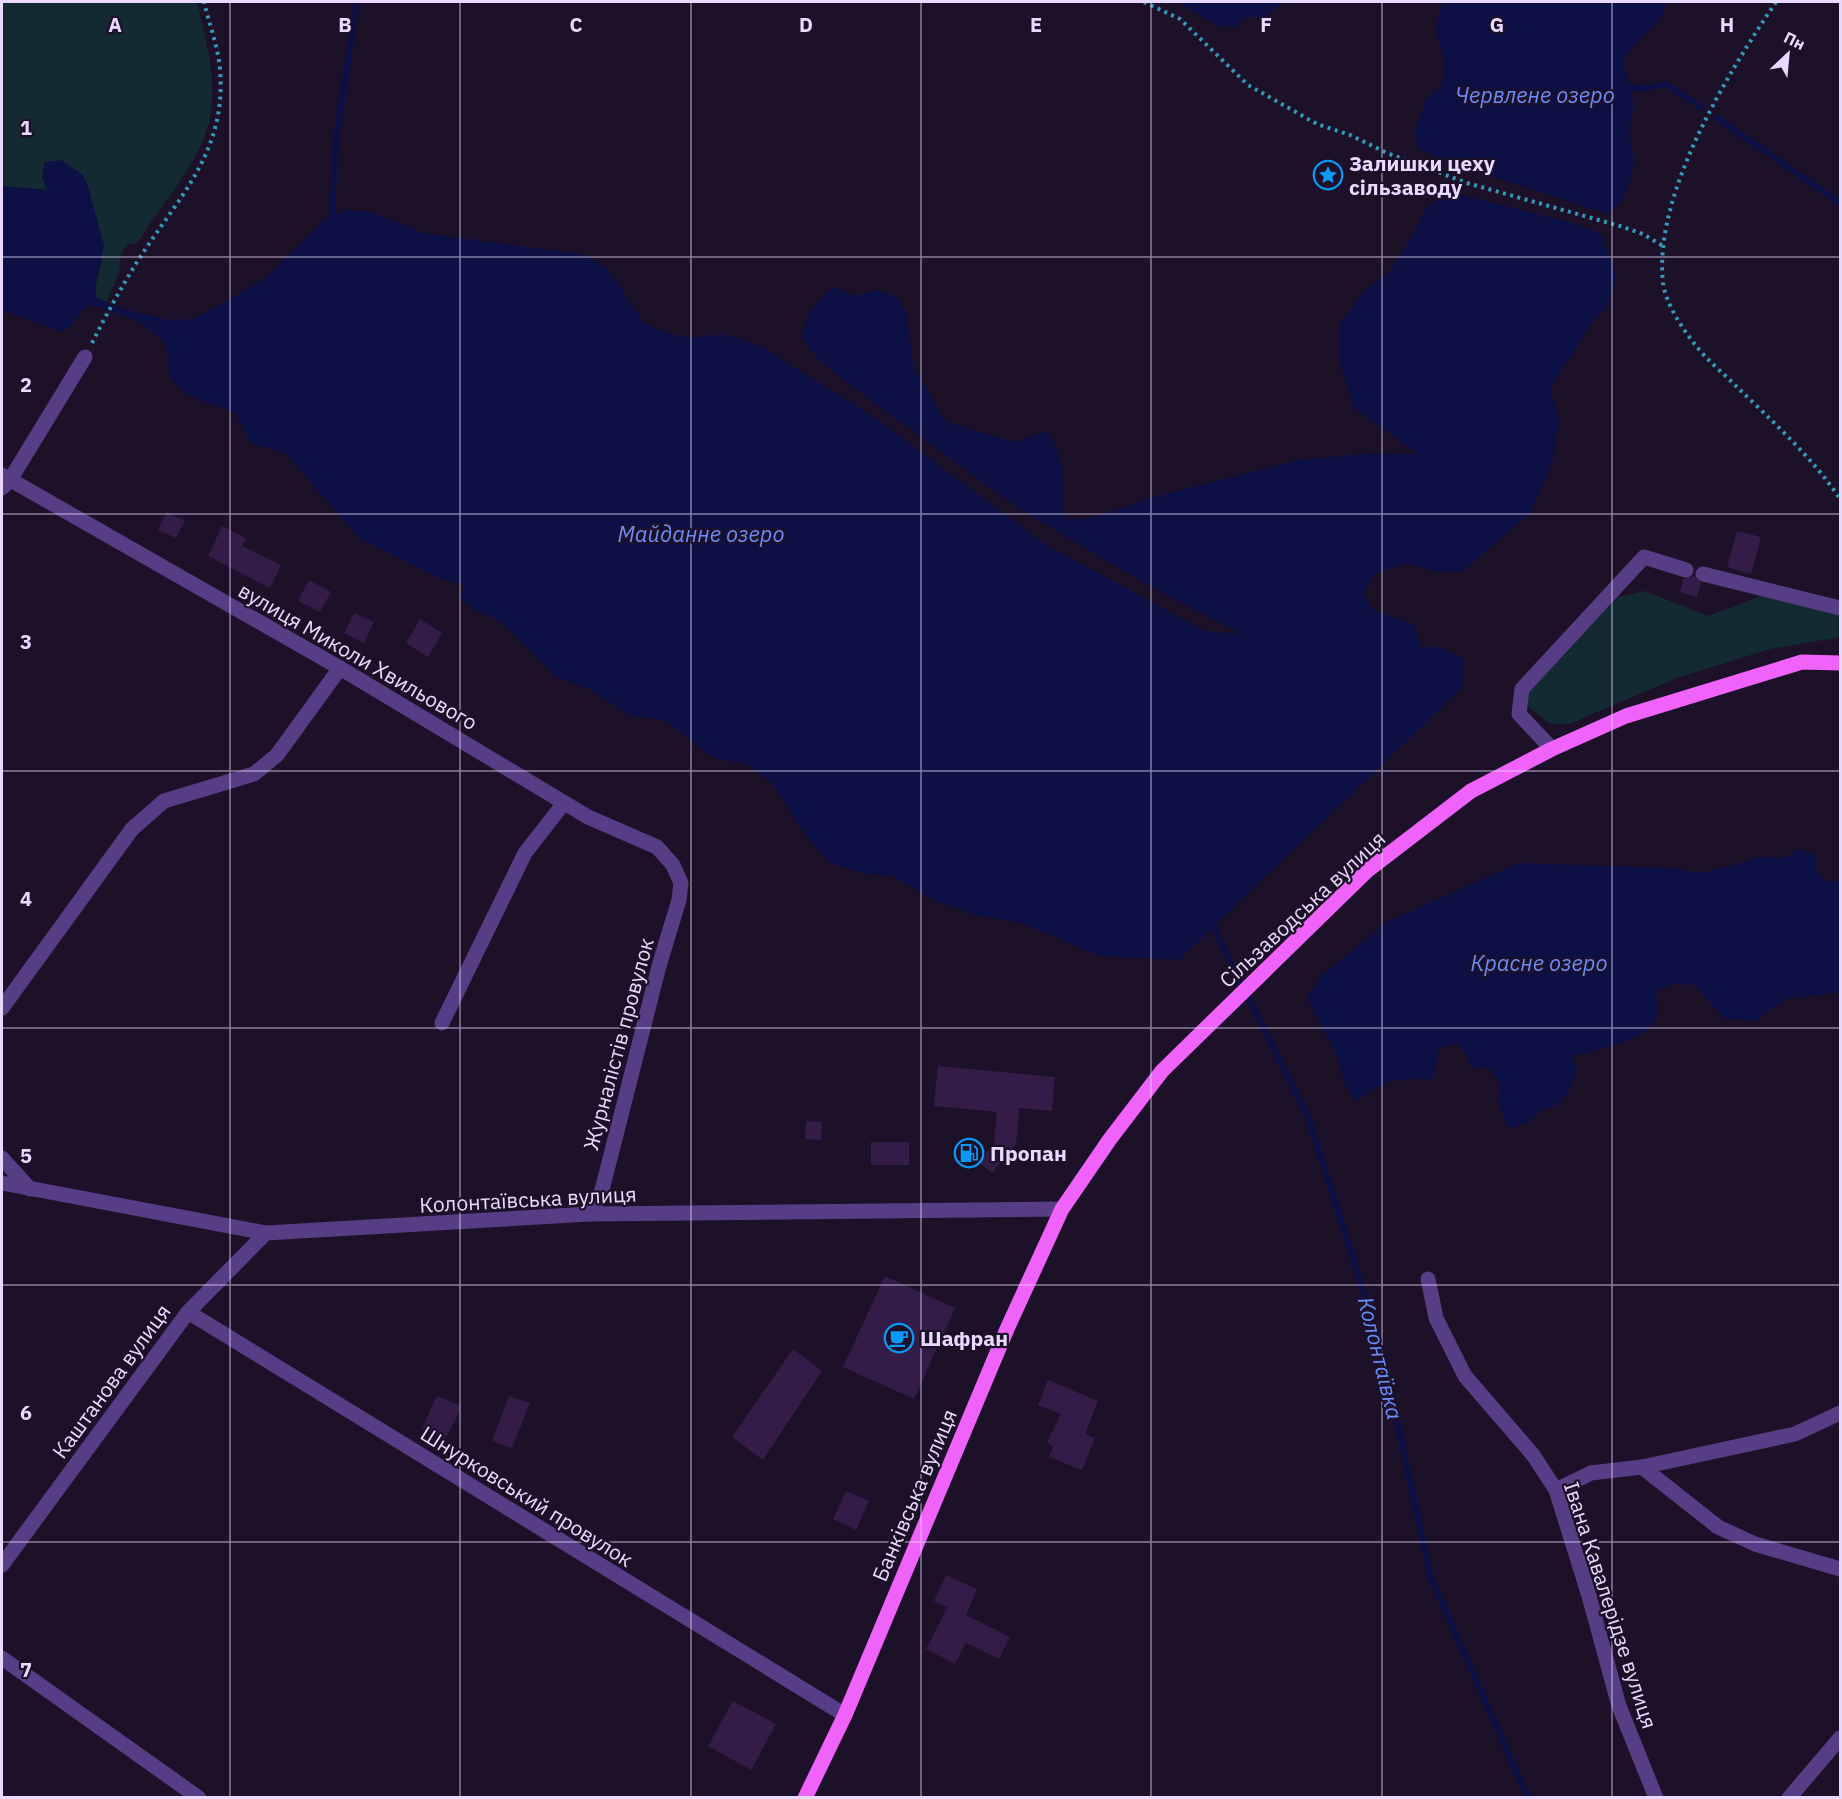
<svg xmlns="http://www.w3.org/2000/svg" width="1842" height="1799" font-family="'IBM Plex Sans',sans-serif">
<rect width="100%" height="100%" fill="#1c1128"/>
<g fill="#142a32">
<path d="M2,2h195c9,40 23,86 10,127 -13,40 -45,75 -67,110l-5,5h-7c-12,12 -5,18 -10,31 -3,9 -8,18 -12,27l-9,-4 -2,-9 7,-29 -57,-98 -3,15 5,13 -45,-4z"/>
<path d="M1645,591l63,25 53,-20 25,2 54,13v26l-70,12 -93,29 -108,46h-19l-25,-20 1,-13 92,-94z"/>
</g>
<g fill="#0c1045">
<path d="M1177,2h130l-27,2 -15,13h-20l-10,10h-15z"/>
<path d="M1442,2h225c-6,25 -32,36 -44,59l11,44 -5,26 5,32 -4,19 -9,20 -13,12 -158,-51 -32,-14 -4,-15 12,-35 16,-13 3,-24 -9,-32z"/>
<path d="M61,160l22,15 5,11 16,60 -9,43 2,9 17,8 54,14 26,-1 72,-41 59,-59 20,-9 25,2 54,21 162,22 23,15 35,53 23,10 22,5 34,-4 39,13 109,68 177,131 157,85 37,3 -98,-51 -126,-75 -163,-119 -39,-32 -15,-20c6,-22 14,-36 33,-50l22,9 21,-6 20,7 9,15 7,53 33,57 68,20 32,-11c22,26 15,58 19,89l31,-3 51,-18 151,-39 75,-7 45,1 -64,-46 -14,-44v-40l24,-33 26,-20 25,-40 11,-23 24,-16 130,33 22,10 15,44 -9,26 -16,18 -42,66 9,30 -6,41 -22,52 -68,59 -26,1 -31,-9 -31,11 -12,18 9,17 43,16 6,22h19l24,12 -2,29 -283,272 -79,-4 -79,-33 -46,-8 -40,-14 -43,-25 -27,-2 -35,-11 -26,-30 -32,-50 -25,-19 -34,-6 -47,-37 -37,-6 -40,-26 -33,-12 -57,-57 -21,-8 -18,-13 4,-14 -23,-6 -82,-41 -75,-86 -33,-8 -16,-31c-13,-6 -46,-15 -55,-24 -16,-16 -10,-22 -13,-38 -6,-26 -50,-38 -73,-45l-8,1 -16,20 -8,5 -60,-22v-124l45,4 -5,-13 3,-15z"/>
<path d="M1797,849l20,6 -2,13 11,14 14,-1v111l-54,7 -31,22 -32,-3 -28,-33 -20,-1 -19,7c0,6 3,13 2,19 -4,32 -62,39 -86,46l5,15 -6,17 -12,16 -17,6 -15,13 -19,5 -10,-25 3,-18 -13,-18 -17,2 -5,-16 -9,-10 -18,5 -6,31c-39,-1 -46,0 -77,23l-11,-17 -8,-29 -30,-58 14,-22 66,-54 131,-59 155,5 27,5 31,-7 26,-9 28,1z"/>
</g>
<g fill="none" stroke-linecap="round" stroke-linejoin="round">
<g stroke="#0c1045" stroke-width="6">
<path d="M1623,85l20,4 23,-5 35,23"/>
<path d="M1717,118l123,85"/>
<path d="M332,216l4,-78 21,-136"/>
<path d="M1214,919l-1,7 96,194 72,227 50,231 97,220"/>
</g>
</g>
<g fill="#331d48">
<path d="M167,512l18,9 -9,17 -18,-8z"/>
<path d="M222,526l24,12 -4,8 39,19 -11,23 -62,-32z"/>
<path d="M1737,531l24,6 -10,37 -24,-7z"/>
<path d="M1694,576l7,7 -4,14 -17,-5 3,-13z"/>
<path d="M309,580l22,12 -11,20 -22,-11z"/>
<path d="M354,613l20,9 -10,21 -20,-10z"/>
<path d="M420,619l22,14 -14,24 -22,-14z"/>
<path d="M938,1066l117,11 -3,34 -33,-3 -3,36 -24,29 -13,-11 15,-19 3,-31 -63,-6z"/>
<path d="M806,1121l16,1 -1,18 -16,-1z"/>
<rect x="871" y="1142" width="38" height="23"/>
<path d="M885,1276l70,32 -41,91 -71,-32z"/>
<path d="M793,1349l29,22 -59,89 -31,-23z"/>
<path d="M1048,1380l50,21 -13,33 10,4 -13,32 -33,-13 4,-10 -6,-5 14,-28 -23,-9z"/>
<path d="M437,1396l25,10 -17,33 -23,-11z"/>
<path d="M509,1396l21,7 -18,45 -20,-7z"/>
<path d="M846,1491l23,10 -13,29 -23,-11z"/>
<path d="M946,1575l31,14 -11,26 44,22 -11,22 -33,-16 -11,21 -29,-15 22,-42 -14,-6z"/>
<path d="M733,1701l43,23 -25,46 -43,-24z"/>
</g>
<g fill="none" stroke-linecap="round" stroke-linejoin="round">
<g stroke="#3498b7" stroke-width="4" stroke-dasharray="3 4.5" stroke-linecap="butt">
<path d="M1144,2l36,17 68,66 69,39 33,11 37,18 80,30 153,43 23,8 20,12"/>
<path d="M1776,2c-48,71 -123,192 -113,281 3,22 21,48 34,64 11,14 26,26 39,39 34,33 78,73 104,113"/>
<path d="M92,343c14,-28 29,-55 45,-81 41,-65 90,-109 83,-193 -2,-22 -11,-46 -16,-67"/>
</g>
<g stroke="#563d85" stroke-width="15">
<path d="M2,475l338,193 248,149 69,30 16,18 8,18 -2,17 -20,66 -57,224 -12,24"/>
<path d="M2,488l8,-8 75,-123"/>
<path d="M1703,574l137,34"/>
<path d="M1552,749l-33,-35 3,-25 122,-132 42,13"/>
<path d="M2,1008l130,-179 32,-28 90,-27 23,-19 63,-87"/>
<path d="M442,1023l83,-170 39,-50"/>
<path d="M2,1158l28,31"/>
<path d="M2,1183l264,50 324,-19 472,-5"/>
<path d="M1428,1279l8,39 29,58 68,79 23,35 33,106 30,110 37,92"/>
<path d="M188,1312l657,403"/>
<path d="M1642,1467l153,-33 45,-21"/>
<path d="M1556,1490l35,-17 51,-6 76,60 37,17 85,25"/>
<path d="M2,1565l186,-253 78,-79"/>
<path d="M2,1658l197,140"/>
<path d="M1789,1798l51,-60"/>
</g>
<path stroke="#ef63fa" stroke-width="15" d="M805,1798l40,-83 162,-386 55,-120 48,-70 52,-68 206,-201 103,-79 81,-42 74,-33 176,-54 38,1"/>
</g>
<path fill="none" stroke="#e8d9fe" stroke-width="1.5" stroke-opacity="0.55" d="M230,2v1796M460,2v1796M691,2v1796M921,2v1796M1151,2v1796M1382,2v1796M1612,2v1796M2,257h1838M2,514h1838M2,771h1838M2,1028h1838M2,1285h1838M2,1542h1838"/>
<defs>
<g id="sight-ring" transform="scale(1.5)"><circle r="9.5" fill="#1c1128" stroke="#0b99f8" stroke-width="1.5"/><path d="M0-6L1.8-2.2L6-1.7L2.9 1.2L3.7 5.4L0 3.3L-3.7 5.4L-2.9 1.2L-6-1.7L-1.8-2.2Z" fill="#0b99f8"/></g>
<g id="fuel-ring" transform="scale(1.5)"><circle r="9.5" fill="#1c1128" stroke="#0b99f8" stroke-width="1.5"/><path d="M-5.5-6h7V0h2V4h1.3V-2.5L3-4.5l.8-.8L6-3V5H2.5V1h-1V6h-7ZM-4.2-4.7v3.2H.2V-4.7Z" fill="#0b99f8"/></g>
<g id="cafe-ring" transform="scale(1.5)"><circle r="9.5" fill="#1c1128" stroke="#0b99f8" stroke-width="1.5"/><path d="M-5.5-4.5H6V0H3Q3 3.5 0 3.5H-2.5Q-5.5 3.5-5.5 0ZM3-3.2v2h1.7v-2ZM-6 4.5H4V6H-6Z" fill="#0b99f8"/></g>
</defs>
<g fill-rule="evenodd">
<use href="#sight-ring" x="1328" y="175"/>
<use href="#fuel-ring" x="969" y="1153"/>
<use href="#cafe-ring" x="899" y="1338"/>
</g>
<g text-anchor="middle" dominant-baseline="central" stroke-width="4.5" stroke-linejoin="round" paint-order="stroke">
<g font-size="21" font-weight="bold" fill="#e8d9fe" stroke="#1c1128" text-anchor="start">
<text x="1349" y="163">Залишки цеху<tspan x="1349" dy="24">сільзаводу</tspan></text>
<text x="990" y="1153">Пропан</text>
<text x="920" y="1338">Шафран</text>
</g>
<g font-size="21" fill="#e8d9fe" stroke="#1c1128">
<text transform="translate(358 656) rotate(30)">вулиця Миколи Хвильового</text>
<text transform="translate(1302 909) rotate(-43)">Сільзаводська вулиця</text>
<text transform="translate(618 1044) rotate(-75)">Журналістів провулок</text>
<text transform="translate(528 1199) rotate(-3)">Колонтаївська вулиця</text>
<text transform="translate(111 1381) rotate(-54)">Каштанова вулиця</text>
<text transform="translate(914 1495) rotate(-67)">Банківська вулиця</text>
<text transform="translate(527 1496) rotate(32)">Шнурковський провулок</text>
<text transform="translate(1611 1605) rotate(72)">Івана Кавалерідзе вулиця</text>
</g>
<g font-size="22" font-style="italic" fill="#6a8cfb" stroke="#1c1128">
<text x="1535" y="94">Червлене озеро</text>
<text x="701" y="533">Майданне озеро</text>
<text x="1539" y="962">Красне озеро</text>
<text transform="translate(1381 1358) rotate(76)">Колонтаївка</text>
</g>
</g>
<g font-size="20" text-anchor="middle" font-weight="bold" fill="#e8d9fe" stroke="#1c1128" stroke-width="4.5" stroke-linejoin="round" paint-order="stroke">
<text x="115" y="32">A</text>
<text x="345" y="32">B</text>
<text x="576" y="32">C</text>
<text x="806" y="32">D</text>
<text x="1036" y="32">E</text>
<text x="1266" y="32">F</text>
<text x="1497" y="32">G</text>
<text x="1727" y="32">H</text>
<text x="26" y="135">1</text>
<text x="26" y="392">2</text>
<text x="26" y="649">3</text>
<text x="26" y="906">4</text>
<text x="26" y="1163">5</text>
<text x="26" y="1420">6</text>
<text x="26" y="1677">7</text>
</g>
<rect width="1842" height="1799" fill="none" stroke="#e8d9fe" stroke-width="6"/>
<g transform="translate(1788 54) rotate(26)" stroke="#1c1128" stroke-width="4.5" paint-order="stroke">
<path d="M0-4.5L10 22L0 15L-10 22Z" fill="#e8d9fe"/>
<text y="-9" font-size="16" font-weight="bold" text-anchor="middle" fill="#e8d9fe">Пн</text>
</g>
</svg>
